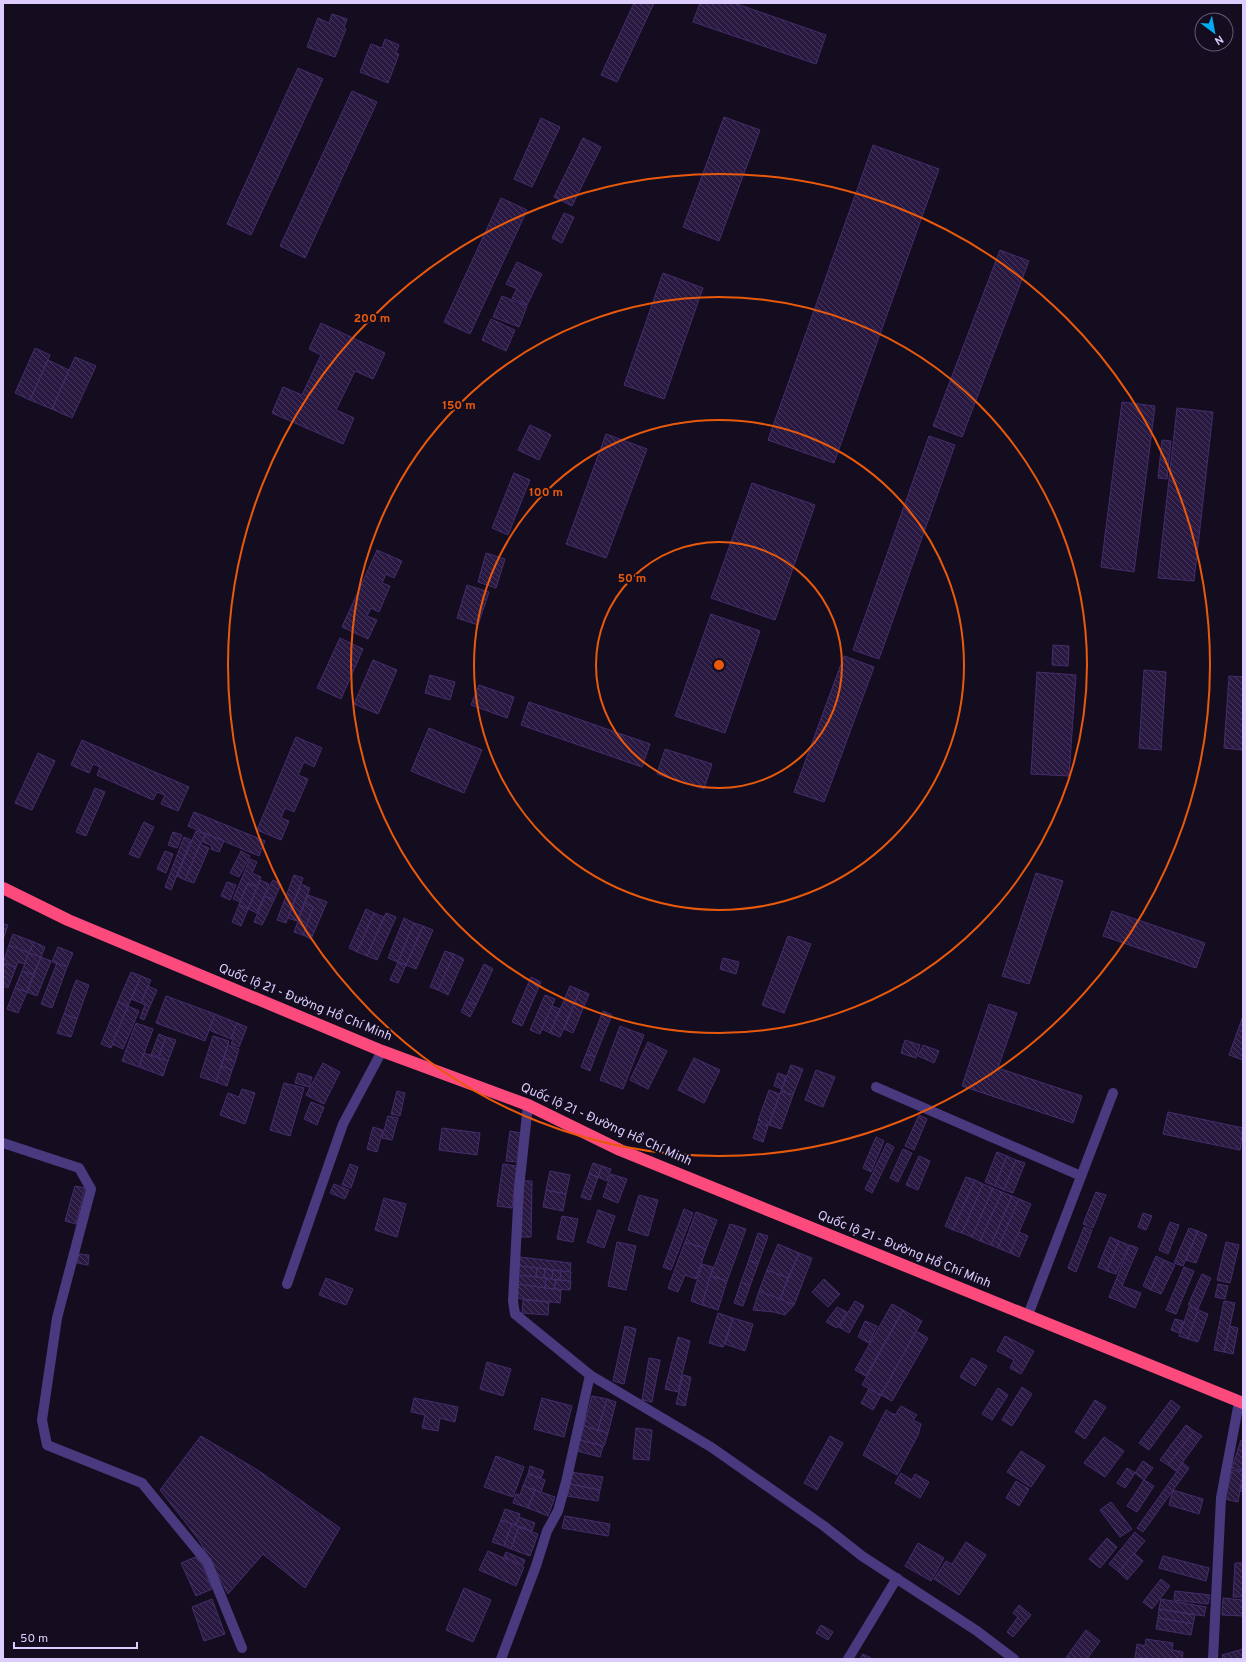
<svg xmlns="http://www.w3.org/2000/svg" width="1246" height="1662" font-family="Overpass,sans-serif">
<defs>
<pattern id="building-back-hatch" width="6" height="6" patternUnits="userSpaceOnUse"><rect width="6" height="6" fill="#291940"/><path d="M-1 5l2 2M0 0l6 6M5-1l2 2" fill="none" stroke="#47395d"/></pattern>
</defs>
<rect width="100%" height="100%" fill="#140d20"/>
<g fill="url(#building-back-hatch)" stroke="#452c6c">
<path d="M634,3h20l-37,79 -16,-7z"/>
<path d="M700,3h34l92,32 -10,29 -123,-42z"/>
<path d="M332,14l15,5 -3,9 2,1 -11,28 -28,-10 11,-29 11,5z"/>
<path d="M385,39l14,6 -3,8 3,1 -11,29 -28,-11 11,-28 11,4z"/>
<path d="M298,68l25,11 -72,156 -24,-11z"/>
<path d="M352,91l25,11 -72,156 -25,-12z"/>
<path d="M724,117l36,13 -41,111 -36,-14z"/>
<path d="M541,118l19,9 -28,60 -18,-8z"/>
<path d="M583,138l18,9 -29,59 -18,-9z"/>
<path d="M873,145l66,24 -105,294 -66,-23z"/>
<path d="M501,198l26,12 -57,124 -26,-12z"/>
<path d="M564,213l10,4 -12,26 -10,-5z"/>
<path d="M1000,250l29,11 -67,176 -29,-11z"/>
<path d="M517,262l25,12 -15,31 -15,-7 5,-9 -11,-5z"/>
<path d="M663,273l40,15 -39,111 -40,-14z"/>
<path d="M502,296l25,10 -8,21 -26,-10z"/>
<path d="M491,319l24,11 -9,21 -24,-11z"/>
<path d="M321,323l64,30 -12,26 -18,-8 -19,39 18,8 -11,26 -71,-31 11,-26 19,8 19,-40 -12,-6z"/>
<path d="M35,348l15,7 -20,45 -15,-7z"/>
<path d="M75,357l21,9 -24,52 -20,-9z"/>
<path d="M48,360l21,10 -17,39 -22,-9z"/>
<path d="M1122,402l33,4 -21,166 -33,-5z"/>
<path d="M1177,408l36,4 -19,169 -36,-3z"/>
<path d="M530,425l21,10 -12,25 -21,-10z"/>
<path d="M606,434l41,15 -41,109 -40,-14z"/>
<path d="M929,436l26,9 -76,214 -26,-9z"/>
<path d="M1162,440l9,1 -4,38 -9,-1z"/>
<path d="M514,473l16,7 -22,55 -16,-7z"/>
<path d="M752,483l63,22 -40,115 -64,-22z"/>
<path d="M377,550l25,11 -8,17 -8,-4 -4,9 8,3 -11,26 -8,-4 -4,8 10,4 -9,19 -26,-12z"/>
<path d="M486,553l19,6 -9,29 -18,-6z"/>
<path d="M467,585l22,7 -11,33 -21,-7z"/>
<path d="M711,614l49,17 -35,102 -50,-17z"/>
<path d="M340,638l23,11 -22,50 -24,-11z"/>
<path d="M1053,645l16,1 -1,20 -16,-1z"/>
<path d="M844,656l30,11 -50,135 -30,-10z"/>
<path d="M373,660l24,10 -19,44 -24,-10z"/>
<path d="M1144,670l22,2 -5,78 -22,-2z"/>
<path d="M1037,672l39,3 -7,101 -38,-2z"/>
<path d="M430,675l25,7 -5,18 -25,-7z"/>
<path d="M1229,676l14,1v73l-19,-2z"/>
<path d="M479,685l35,12 -7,21 -36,-13z"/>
<path d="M529,702l121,42 -8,23 -121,-42z"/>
<path d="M429,728l53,22 -18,43 -53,-22z"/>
<path d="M296,737l26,11 -8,19 -10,-5 -6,13 10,4 -14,33 -9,-4 -4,10 8,3 -8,19 -24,-10z"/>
<path d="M82,740l107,47 -11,24 -17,-7 4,-9 -8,-3 -4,8 -56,-25 3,-8 -7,-3 -4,9 -18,-8z"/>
<path d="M665,749l47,15 -8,25 -47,-15z"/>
<path d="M38,753l17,8 -23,49 -17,-7z"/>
<path d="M95,788l10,4 -19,44 -10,-4z"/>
<path d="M194,812l71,29 -6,15 -71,-30z"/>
<path d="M144,822l10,5 -15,31 -10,-4z"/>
<path d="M196,831l9,3 -20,46 -8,-4z"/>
<path d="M173,832l9,3 -5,13 -9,-3z"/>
<path d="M206,834l18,7 -5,11 -8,-3 1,-3 -9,-4z"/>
<path d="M184,837l7,3 -20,50 -6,-3z"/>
<path d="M200,844l9,4 -15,35 -9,-3z"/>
<path d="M165,851l8,3 -7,19 -9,-4z"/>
<path d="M241,851l9,5 -11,21 -9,-4z"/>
<path d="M250,859l7,3 -5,11 9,4 -4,10 -9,-4 -8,19 -7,-3z"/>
<path d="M1036,873l27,8 -34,103 -27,-8z"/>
<path d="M294,875l9,3 -17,45 -9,-3z"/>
<path d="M260,880l9,4 -12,29 -9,-4z"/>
<path d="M273,880l8,4 -7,16 -9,-4z"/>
<path d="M227,882l9,3 -6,15 -9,-4z"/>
<path d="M248,883l9,4 -9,22 -9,-4z"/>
<path d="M301,884l9,4 -13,33 -9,-3z"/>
<path d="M308,895l19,7 -16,37 -8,-4 10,-28 -8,-4z"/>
<path d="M265,896l9,4 -12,25 -8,-3z"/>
<path d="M305,903l8,4 -10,28 -9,-3z"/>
<path d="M239,905l9,4 -7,17 -9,-4z"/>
<path d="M366,909l8,4 -17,39 -8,-4z"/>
<path d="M1112,911l93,32 -9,25 -93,-32z"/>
<path d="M374,913l10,4 -17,39 -10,-4z"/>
<path d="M386,913l10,4 -19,43 -10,-4z"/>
<path d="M404,918l10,5 -16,39 -10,-4z"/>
<path d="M414,923l9,3 -17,39 -8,-3z"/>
<path d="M3,924l5,1 -5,15z"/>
<path d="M423,926l10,4 -17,39 -10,-4z"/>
<path d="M13,934l21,8 -5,11 -20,-8z"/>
<path d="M788,936l23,8 -27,69 -22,-8z"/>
<path d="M34,942l11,5 -4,10 -12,-4z"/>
<path d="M9,945l20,8 -4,11 -7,-2 -2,5 -13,-4z"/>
<path d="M58,947l15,6 -6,14 -15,-5z"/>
<path d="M445,951l9,3 -16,36 -8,-3z"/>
<path d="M29,953l12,4 -8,18 -11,-4z"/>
<path d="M454,954l10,5 -16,36 -10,-5z"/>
<path d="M41,957l10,4 -14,35 -10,-4z"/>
<path d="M723,958l16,4 -3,12 -16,-5z"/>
<path d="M398,962l8,3 -8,18 -8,-3z"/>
<path d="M3,963l13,4 -8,21 -5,-2z"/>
<path d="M57,963l10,4 -15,41 -11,-4z"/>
<path d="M484,964l9,5 -17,36 -10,-4z"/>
<path d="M22,971l11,4 -6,17 -12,-4z"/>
<path d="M131,972l10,4 -13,30 -10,-4z"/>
<path d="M141,976l10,4 -10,23 -10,-4z"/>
<path d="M531,977l10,5 -19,44 -10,-4z"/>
<path d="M76,980l13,5 -12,34 -13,-5z"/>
<path d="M148,986l9,4 -13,30 -4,-2 5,-13 -4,-2z"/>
<path d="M570,986l10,4 -20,47 -10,-4z"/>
<path d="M15,988l12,4 -9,21 -11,-4z"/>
<path d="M580,990l9,4 -16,39 -9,-4z"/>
<path d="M545,995l10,4 -15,35 -10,-4z"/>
<path d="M166,996l49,18 -10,27 -49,-18z"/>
<path d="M466,1001l10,4 -6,12 -9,-5z"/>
<path d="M118,1002l10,4 -17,42 -10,-4z"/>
<path d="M989,1004l28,9 -19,55 84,28 -9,27 -111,-37z"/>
<path d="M128,1006l11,5 -16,38 -11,-5z"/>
<path d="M552,1006l8,3 -10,24 -8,-4z"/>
<path d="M603,1011l9,4 -17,42 -9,-3z"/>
<path d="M64,1014l13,5 -6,18 -14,-4z"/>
<path d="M215,1014l22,9 -6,16 -22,-9z"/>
<path d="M1243,1016v44l-14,-5z"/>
<path d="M136,1023l17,6 -14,38 -17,-6z"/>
<path d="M237,1023l10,4 -8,20 -8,-3 2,-5h-2z"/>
<path d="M620,1026l24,9 -21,54 -23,-9z"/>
<path d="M159,1034l7,3 -8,21 -7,-3z"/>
<path d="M213,1036l16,5 -13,41 -16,-5z"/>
<path d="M166,1037l10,3 -8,21 -10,-3z"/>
<path d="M905,1040l15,5 -4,13 -15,-5z"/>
<path d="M648,1042l19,9 -19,38 -18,-9z"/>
<path d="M228,1045l11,4 -4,13 -11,-4z"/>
<path d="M923,1045l16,6 -5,12 -16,-7z"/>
<path d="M144,1053l24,8 -5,15 -24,-9z"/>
<path d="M586,1054l9,3 -5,14 -9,-4z"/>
<path d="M224,1058l11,4 -3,8 -11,-4z"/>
<path d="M694,1058l26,12 -16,33 -26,-13z"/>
<path d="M323,1063l17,9 -16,32 -18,-9z"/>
<path d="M791,1065l12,4 -10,26 -12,-4z"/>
<path d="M221,1066l11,4 -5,16 -11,-4z"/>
<path d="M816,1070l19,7 -12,30 -18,-7z"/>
<path d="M298,1073l14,4 -3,10 -14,-4z"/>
<path d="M778,1073l8,3 -4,13 -8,-3z"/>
<path d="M284,1083l20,5 -14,48 -20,-6z"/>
<path d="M242,1089l13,4 -10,31 -25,-9 8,-22 11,4z"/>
<path d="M769,1090l11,4 -11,31 -11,-4z"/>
<path d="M397,1091l8,2 -5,23 -9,-2z"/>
<path d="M781,1091l12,4 -12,34 -12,-4z"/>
<path d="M311,1102l13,5 -7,18 -13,-6z"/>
<path d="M1168,1112l75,16 -3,22 -77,-16z"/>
<path d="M919,1115l8,4 -13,31 -9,-4z"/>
<path d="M388,1116l10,2 -6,22 -10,-2z"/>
<path d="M758,1123l10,3 -5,16 -10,-4z"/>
<path d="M373,1127l10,3 -6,22 -10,-3z"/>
<path d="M442,1128l38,5 -3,22 -38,-5z"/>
<path d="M510,1131l11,2 -3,29 -12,-1z"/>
<path d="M876,1137l8,4 -13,31 -8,-4z"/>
<path d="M887,1143l7,4 -22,46 -7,-4z"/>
<path d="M903,1149l9,4 -14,29 -8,-4z"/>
<path d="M997,1152l10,4 -12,30 -10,-4z"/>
<path d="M919,1156l11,5 -12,29 -12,-5z"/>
<path d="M1007,1156l9,4 -12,30 -9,-4z"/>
<path d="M1016,1160l9,3 -12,30 -9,-3z"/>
<path d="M593,1163l9,3 -4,11 -9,-3z"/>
<path d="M350,1164l8,3 -7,21 -9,-3z"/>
<path d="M503,1164l14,2 -5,42 -15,-2z"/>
<path d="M602,1166l9,3 -4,12 -9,-4z"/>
<path d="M550,1171l20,4 -4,19 -20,-4z"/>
<path d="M589,1174l9,3 -8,23 -9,-3z"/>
<path d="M611,1174l16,5 -9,24 -15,-6z"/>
<path d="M966,1177l9,3 -22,50 -8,-4z"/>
<path d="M975,1180l8,4 -21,49 -9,-3z"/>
<path d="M522,1181h10l-1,56h-10z"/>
<path d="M334,1184l15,6 -4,9 -15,-6z"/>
<path d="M983,1184l10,4 -21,49 -10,-4z"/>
<path d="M75,1186l10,2 -9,36 -11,-3z"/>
<path d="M993,1188l9,4 -22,49 -8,-4z"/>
<path d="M546,1190l20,4 -3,17 -20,-4z"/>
<path d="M1002,1192l10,4 -21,49 -11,-4z"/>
<path d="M1096,1192l10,3 -13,33 -10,-4z"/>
<path d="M639,1195l19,5 -10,36 -20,-6z"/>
<path d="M1012,1196l7,3 -21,49 -7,-3z"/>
<path d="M384,1198l22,6 -9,33 -22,-7z"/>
<path d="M1019,1199l12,5 -21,49 -12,-5z"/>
<path d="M684,1209l9,4 -22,57 -8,-3z"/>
<path d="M598,1210l17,6 -11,32 -17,-6z"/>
<path d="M696,1212l21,8 -11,29 -21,-7z"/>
<path d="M1143,1213l9,3 -6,14 -8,-3z"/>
<path d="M562,1216l16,3 -5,23 -16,-3z"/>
<path d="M1170,1222l9,3 -11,29 -9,-4z"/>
<path d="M730,1224l16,5 -19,52 -16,-6z"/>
<path d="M1084,1227l8,3 -16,42 -8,-4z"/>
<path d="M1189,1228l9,3 -15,35 -9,-3z"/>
<path d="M1198,1231l9,4 -11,28 -10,-3z"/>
<path d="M1019,1232l9,4 -9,21 -9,-4z"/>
<path d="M758,1233l10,3 -10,28 -9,-4z"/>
<path d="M1110,1237l9,4 -12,30 -9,-4z"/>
<path d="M1119,1241l10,4 -13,29 -9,-3z"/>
<path d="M617,1242l19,4 -10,44 -18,-4z"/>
<path d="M685,1242l21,7 -10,30 -11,-4 -7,17 -10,-4z"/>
<path d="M1226,1242l13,3 -9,38 -13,-3z"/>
<path d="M778,1244l21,9 -11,25 -21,-8z"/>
<path d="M1130,1245l8,3 -16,38 19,7 -6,15 -26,-11z"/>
<path d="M799,1253l13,5 -18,47 -14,-6z"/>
<path d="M79,1254l10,1 -1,10 -11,-2z"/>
<path d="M1156,1256l8,4 -13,30 -8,-4z"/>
<path d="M520,1257l51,6 -1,9 -51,-6z"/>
<path d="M749,1260l9,4 -8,22 -9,-4z"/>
<path d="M1164,1260l11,5 -14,29 -10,-4z"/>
<path d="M702,1264l11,3 -11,38 -11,-4z"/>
<path d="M519,1266l18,2 -1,9 -19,-2z"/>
<path d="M1184,1267l10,4 -18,43 -10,-4z"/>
<path d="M537,1268l8,1 -1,9 -8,-1z"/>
<path d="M545,1269l8,1 -1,9 -8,-1z"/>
<path d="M553,1270l8,1 -1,9 -8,-1z"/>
<path d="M767,1270l21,8 -8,21 -21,-8z"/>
<path d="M561,1271l10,1 -1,9 -10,-1z"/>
<path d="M1202,1274l9,4 -13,31 -10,-4z"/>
<path d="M517,1275l29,3 -1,10 -29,-4z"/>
<path d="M710,1276l17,5 -9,29 -16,-5z"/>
<path d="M326,1278l27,11 -7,16 -27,-10z"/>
<path d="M546,1278l10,2 -2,9 -9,-1z"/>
<path d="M824,1279l16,15 -12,13 -16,-15z"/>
<path d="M556,1280l15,1 -1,9 -16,-1z"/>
<path d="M741,1282l9,4 -7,20 -9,-3z"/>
<path d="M516,1284l45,6 -1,13 -46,-5z"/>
<path d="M1218,1284l10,2 -3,13 -10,-2z"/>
<path d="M759,1291l21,8 14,6 -9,10 -11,-3 -21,-2z"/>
<path d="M523,1300l26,2 -1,13 -26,-2z"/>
<path d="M855,1301l9,5 -15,27 -10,-6z"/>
<path d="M1224,1301l11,2 -11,49 -10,-2z"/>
<path d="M892,1304l11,6 -37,66 -11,-6z"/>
<path d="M837,1307l10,5 -10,16 -11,-6z"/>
<path d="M1189,1307l9,3 -10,29 -9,-3z"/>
<path d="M903,1310l19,11 -41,74 -19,-10z"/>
<path d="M1198,1310l10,4 -10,28 -10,-3z"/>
<path d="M718,1313l15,5 -10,29 -14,-4z"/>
<path d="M733,1318l20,6 -8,27 -20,-7z"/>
<path d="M1175,1319l8,2 -4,12 -8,-3z"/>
<path d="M865,1321l12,5 -8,17 -11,-6z"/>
<path d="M625,1326l11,3 -12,55 -11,-3z"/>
<path d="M1230,1326l8,2 -5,26 -9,-2z"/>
<path d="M916,1331l12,7 -36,63 -11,-6z"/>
<path d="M1005,1336l29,15 -13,23 -11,-6 4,-8 -17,-9z"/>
<path d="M678,1337l12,4 -12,51 -13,-3z"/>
<path d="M649,1358l11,2 -8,42 -10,-2z"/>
<path d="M972,1358l15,8 -12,20 -15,-9z"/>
<path d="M487,1362l24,7 -8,27 -23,-7z"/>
<path d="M683,1375l8,2 -6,29 -9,-2z"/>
<path d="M1022,1387l10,7 -20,32 -10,-6z"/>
<path d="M998,1388l10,7 -16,25 -10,-6z"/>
<path d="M869,1389l12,6 -8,15 -12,-7z"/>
<path d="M592,1396l15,3 -9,31 -14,-4z"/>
<path d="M414,1398l44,9 -3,15 -15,-4 -2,13 -16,-3 3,-13 -14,-3z"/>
<path d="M542,1398l30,8 -8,31 -30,-8z"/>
<path d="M607,1399l9,3 -8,31 -10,-3z"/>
<path d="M1095,1400l11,7 -21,32 -10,-7z"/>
<path d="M1171,1400l9,7 -31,43 -10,-7z"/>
<path d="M901,1406l16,9 -4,5 8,4 -3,11 -21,40 -34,-20 23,-45 9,5z"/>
<path d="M1186,1425l8,6 -26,34 -8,-5z"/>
<path d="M584,1426l24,7 -4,13 -24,-6z"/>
<path d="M636,1428l16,2 -3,30 -16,-1z"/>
<path d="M1194,1431l8,5 -26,35 -8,-6z"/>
<path d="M201,1436l58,35 81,57 -35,60 -42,-34 -35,40 -29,-54 -39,-50z"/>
<path d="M830,1436l13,7 -26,47 -13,-7z"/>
<path d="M1104,1437l20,14 -19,26 -21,-14z"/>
<path d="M580,1440l23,6 -3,11 -23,-6z"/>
<path d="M1241,1440l2,1v30l-11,-3z"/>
<path d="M1021,1451l24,15 -14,21 -24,-15z"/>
<path d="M496,1456l28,11 -11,30 -29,-10z"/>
<path d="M1143,1461l10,7 -9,12 -9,-7z"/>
<path d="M1183,1463l6,5 -46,64 -6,-4z"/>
<path d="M530,1466l14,5 -3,7 -13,-4z"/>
<path d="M1127,1468l8,5 -10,15 -8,-5z"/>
<path d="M1232,1470l11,2 -5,30 -13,-3z"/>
<path d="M571,1472l32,5 -3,13 -31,-6z"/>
<path d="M901,1473l11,7 3,-6 14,8 -9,16 -25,-15z"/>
<path d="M528,1474l17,6 -4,12 -18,-6z"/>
<path d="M1144,1480l10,6 -17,26 -10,-6z"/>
<path d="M1016,1481l13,8 -10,17 -13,-8z"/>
<path d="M1243,1481v11l-3,-1z"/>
<path d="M569,1484l31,6 -2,11 -31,-5z"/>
<path d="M523,1486l12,4 -7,18 -15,-5 3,-9 4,1z"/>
<path d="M535,1490l20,7 -7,19 -20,-8z"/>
<path d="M1173,1490l30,9 -4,15 -30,-9z"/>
<path d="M1111,1502l21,27 -12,8 -20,-27z"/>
<path d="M505,1509l15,5 -4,11 -15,-5z"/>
<path d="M565,1516l45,8 -2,12 -46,-8z"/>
<path d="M519,1517l16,6 -3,8 -16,-6z"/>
<path d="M501,1520l11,4 -8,22 -12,-4z"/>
<path d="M512,1524l7,3 -8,22 -7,-3z"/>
<path d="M519,1527l19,7 -8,22 -19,-7z"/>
<path d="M1135,1532l10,9 -26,31 -10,-8z"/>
<path d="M1107,1538l10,9 -17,21 -11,-9z"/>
<path d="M966,1542l20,13 -27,40 -25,-16 12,-18 6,3z"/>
<path d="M918,1543l26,15 -13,23 -26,-15z"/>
<path d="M488,1551l36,16 -8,19 -37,-16z"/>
<path d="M506,1552l19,8 -2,5 -19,-8z"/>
<path d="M1134,1553l9,8 -16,19 -8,-8z"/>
<path d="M198,1556l14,33 -16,7 -15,-33z"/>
<path d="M1163,1556l46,12 -3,13 -47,-13z"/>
<path d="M1235,1563h8v34h-10z"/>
<path d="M1161,1579l9,7 -18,23 -9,-7z"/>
<path d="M464,1588l27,12 -18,42 -27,-12z"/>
<path d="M1175,1591l35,4 -2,9 -34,-4z"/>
<path d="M1223,1598l20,2v16l-21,-1z"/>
<path d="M212,1599l13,35 -21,7 -12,-34z"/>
<path d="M1161,1599l45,8 -2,9 -45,-7z"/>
<path d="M1019,1605l12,10 -18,22 -6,-5 11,-15 -5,-4z"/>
<path d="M1159,1609l36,6 -2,9 -35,-6z"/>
<path d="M1158,1618l35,6 -2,11 -35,-6z"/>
<path d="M821,1625l12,7 -5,8 -12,-7z"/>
<path d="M1086,1630l14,11 -13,18h-22z"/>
<path d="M1146,1639l27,4 -1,7 11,2 -1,7 -47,-1 2,-14 8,2z"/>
<path d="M1243,1649v10h-20l-1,-4z"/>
<path d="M863,1654l10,5h-13z"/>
</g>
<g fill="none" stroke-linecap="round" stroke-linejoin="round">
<g stroke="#49397e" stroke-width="10">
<path d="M876,1087l205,89"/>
<path d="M528,1105l-9,83 -6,113 2,13 75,61 121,72 113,79 38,30 115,75 37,28"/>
<path d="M3,1143l76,25 12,21 -34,129 -15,102 5,25 95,38 65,79 35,86"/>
<path d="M287,1284l56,-160 39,-73"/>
<path d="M1028,1315l85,-222"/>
<path d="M501,1659l35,-93 11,-35 11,-20 8,-29 24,-107"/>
<path d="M848,1659l49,-81"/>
<path d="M1213,1659l8,-161 18,-96"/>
</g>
<path stroke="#fc4a7c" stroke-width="12" d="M3,888l65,32 314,131 146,54 92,45 623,253"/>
</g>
<g fill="none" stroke="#e8590c" stroke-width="2">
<circle cx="719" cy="665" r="123"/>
<circle cx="719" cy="665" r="245"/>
<circle cx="719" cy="665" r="368"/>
<circle cx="719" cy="665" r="491"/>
</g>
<g text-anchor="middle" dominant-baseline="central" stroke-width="4" stroke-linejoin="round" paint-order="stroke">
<g font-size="13" fill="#dccdfe" stroke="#140d20">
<text transform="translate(305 1003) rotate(22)">Quốc lộ 21 - Đường Hồ Chí Minh</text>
<text transform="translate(606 1125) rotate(24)">Quốc lộ 21 - Đường Hồ Chí Minh</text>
<text transform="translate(904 1250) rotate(22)">Quốc lộ 21 - Đường Hồ Chí Minh</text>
</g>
</g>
<circle cx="719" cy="665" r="6" fill="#e8590c" stroke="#140d20" stroke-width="2"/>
<g font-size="12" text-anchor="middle" font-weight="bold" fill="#e8590c" stroke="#140d20" stroke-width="4" stroke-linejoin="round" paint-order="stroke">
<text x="372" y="322">200 m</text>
<text x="459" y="409">150 m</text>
<text x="546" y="496">100 m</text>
<text x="632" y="582">50 m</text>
</g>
<rect width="1246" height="1662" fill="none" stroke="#dccdfe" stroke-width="8"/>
<g transform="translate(1214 32) rotate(148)"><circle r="19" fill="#140d20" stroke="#645a79"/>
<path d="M0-3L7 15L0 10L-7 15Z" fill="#04abf2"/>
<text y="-6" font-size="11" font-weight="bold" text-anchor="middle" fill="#dccdfe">N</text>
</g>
<path d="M14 1642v6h123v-6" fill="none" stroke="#dccdfe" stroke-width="2"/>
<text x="20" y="1642" font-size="12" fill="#dccdfe" stroke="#140d20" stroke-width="3" paint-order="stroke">50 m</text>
</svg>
